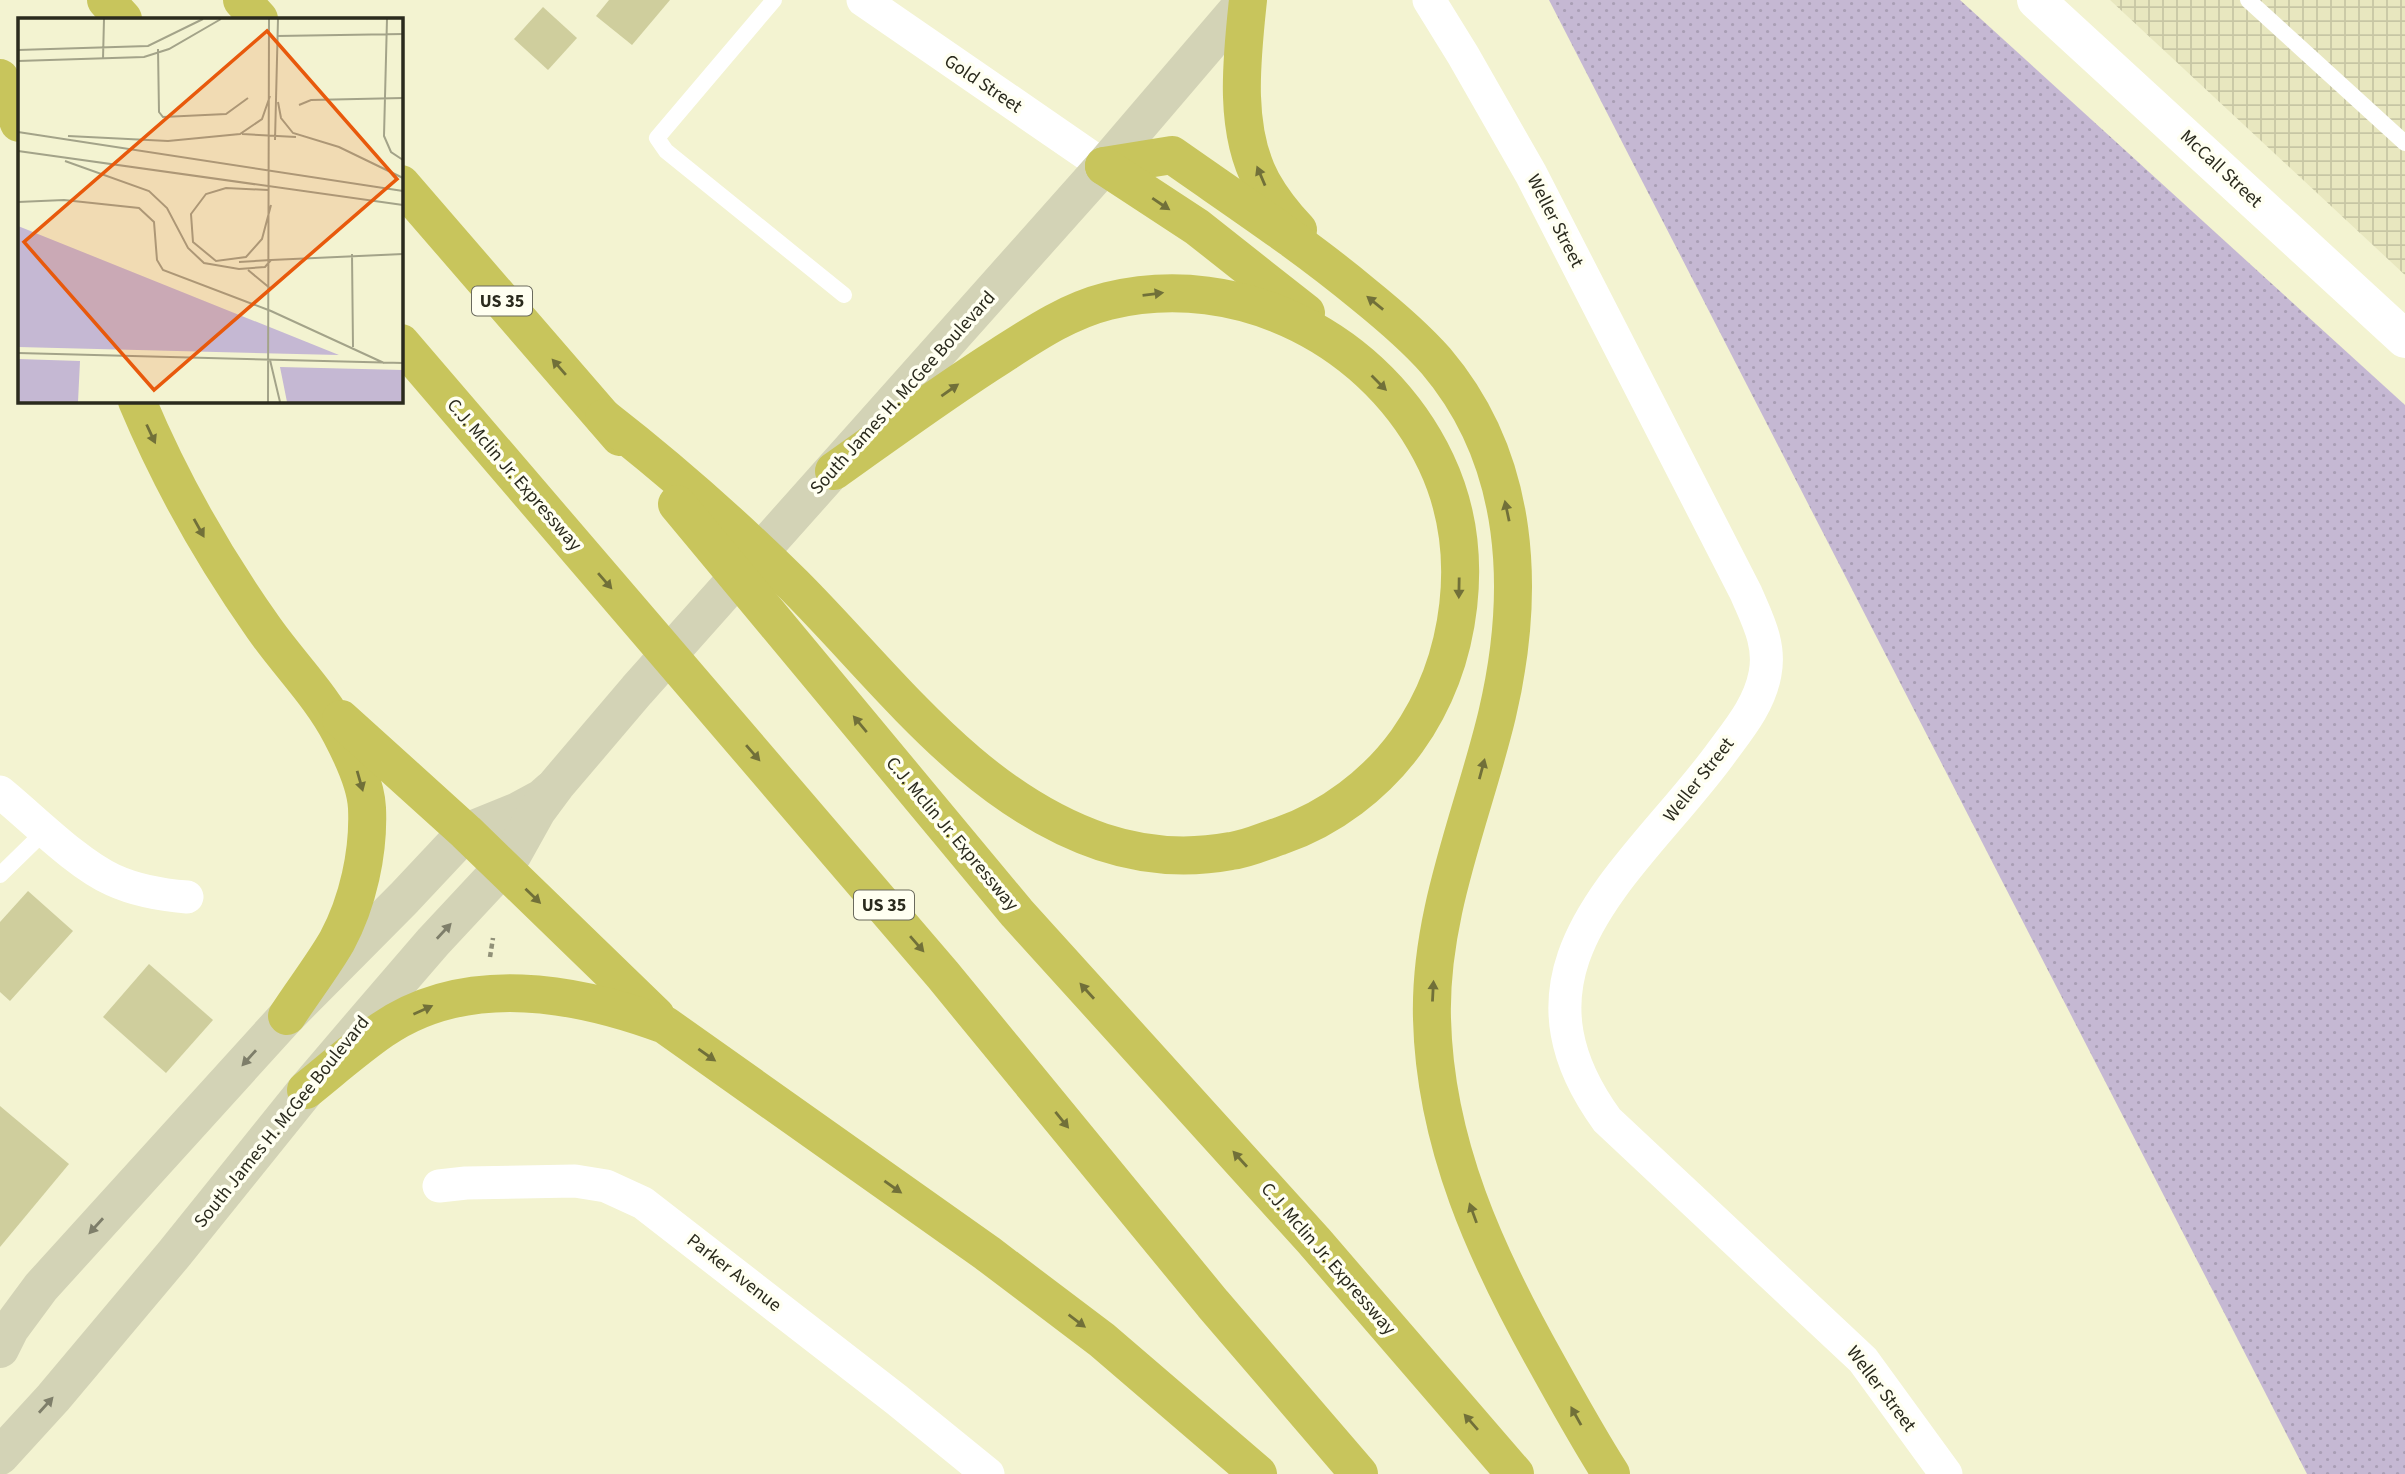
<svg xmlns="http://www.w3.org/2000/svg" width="2405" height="1474" font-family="'Source Sans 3',sans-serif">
<defs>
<pattern id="industrial-grid" width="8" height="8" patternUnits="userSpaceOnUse" patternTransform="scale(1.75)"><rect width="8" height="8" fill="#e8e7bf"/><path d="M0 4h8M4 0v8" fill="none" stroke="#c7c6a4"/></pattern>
<pattern id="grass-dots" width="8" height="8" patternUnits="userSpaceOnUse" patternTransform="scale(1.75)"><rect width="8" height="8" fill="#c5b8d3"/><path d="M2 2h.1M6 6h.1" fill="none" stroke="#a99eb5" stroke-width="1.8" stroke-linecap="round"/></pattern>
</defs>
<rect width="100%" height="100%" fill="#f3f3d1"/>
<path fill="url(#industrial-grid)" d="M2110,0h295v275z"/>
<path fill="url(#grass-dots)" d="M1549,0h411l445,405v1069h-98z"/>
<g fill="#cfce9d">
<path d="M609,0h61l-38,45 -36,-29z"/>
<path d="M543,7l34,31 -29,32 -34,-31z"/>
<path d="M28,891l45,40 -63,70 -10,-9v-70z"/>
<path d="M149,964l64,56 -47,53 -63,-56z"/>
<path d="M0,1106l69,58 -69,83z"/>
</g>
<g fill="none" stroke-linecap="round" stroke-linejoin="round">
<path stroke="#909078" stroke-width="4.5" stroke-dasharray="5 3.5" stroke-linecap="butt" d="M490,957l3,-19"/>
<g stroke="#fff" stroke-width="16">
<path d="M774,0l-117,138 9,13 178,144"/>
<path d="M2248,0l157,143"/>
<path d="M0,875l46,-45"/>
</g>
<g stroke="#fff" stroke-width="33">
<path d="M863,0l241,166"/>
<path d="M1429,0l34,55 68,119 215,419c11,26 25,51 19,81 -6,32 -27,56 -46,82 -87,117 -224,210 -112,364l256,240 83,114"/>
<path d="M0,792c32,26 77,72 113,88 24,11 49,15 74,17"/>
<path d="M439,1186l27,-3 109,-2 31,5 37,17 254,197 91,74"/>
</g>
<path stroke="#fff" stroke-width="38" d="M2036,0l369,339"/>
<g stroke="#d3d3b6" stroke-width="38">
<path d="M0,1349l10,-20 31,-42 246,-271 117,-118 62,-66 52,-21 24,-13 9,-8"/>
<path d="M0,1456l53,-58 121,-144 132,-164 64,-75 63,-73 70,-75 10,-13 24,-43 20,-27 80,-94 467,-524 142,-166"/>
</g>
<g stroke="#c8c55c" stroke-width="38">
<path d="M106,0l17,19"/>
<path d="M242,0l17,19"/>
<path d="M1248,0c-6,57 -15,129 14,182 10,18 22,33 36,48"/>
<path d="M0,78l19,45"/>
<path d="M1104,166l68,-11c64,45 131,89 191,139 26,21 51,42 73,67 85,100 90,231 61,354 -24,100 -68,199 -65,304 3,125 54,236 114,343 21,38 42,76 65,112"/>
<path d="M1104,166l93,61 109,86"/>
<path d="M401,184l219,253"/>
<path d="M401,343l542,632 270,329 146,170"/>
<path d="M137,401c33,79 76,155 126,226 25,36 58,68 78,107 11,21 25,50 26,74 2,44 -9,94 -30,133 -15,26 -34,50 -50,75"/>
<path d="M604,418c67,52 130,108 190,167 93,93 178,213 308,257 42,14 86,17 129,9 17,-2 33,-10 49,-15 50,-17 96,-52 127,-95 56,-79 71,-190 29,-279 -58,-122 -196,-193 -328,-161 -40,10 -74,33 -108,55 -57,36 -111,76 -166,115"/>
<path d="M677,504l340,409 297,328 201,233"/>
<path d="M341,719l125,113 190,184"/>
<path d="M306,1090c25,-20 50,-42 76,-60 84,-58 194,-38 283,-5l322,228 115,87 156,134"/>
</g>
</g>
<defs><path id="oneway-solid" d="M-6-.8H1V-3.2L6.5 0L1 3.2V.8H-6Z" transform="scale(1.75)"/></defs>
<g fill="#717039">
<use href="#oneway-solid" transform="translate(1261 176) rotate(-113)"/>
<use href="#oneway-solid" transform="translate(1161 204) rotate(34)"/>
<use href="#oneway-solid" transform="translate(1153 294) rotate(-7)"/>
<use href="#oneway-solid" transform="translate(1375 303) rotate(-141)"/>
<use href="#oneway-solid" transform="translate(559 367) rotate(-131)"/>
<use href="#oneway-solid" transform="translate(1379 383) rotate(45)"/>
<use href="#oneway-solid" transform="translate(950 390) rotate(-35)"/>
<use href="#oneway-solid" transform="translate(151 434) rotate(65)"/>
<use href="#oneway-solid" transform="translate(1507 511) rotate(-102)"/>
<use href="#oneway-solid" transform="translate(199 528) rotate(61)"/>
<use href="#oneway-solid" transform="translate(605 581) rotate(49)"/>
<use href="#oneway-solid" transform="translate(1459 588) rotate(91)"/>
<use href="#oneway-solid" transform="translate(860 724) rotate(-130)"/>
<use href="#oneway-solid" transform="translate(753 753) rotate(49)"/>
<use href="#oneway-solid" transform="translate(1482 769) rotate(-75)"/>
<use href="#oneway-solid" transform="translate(360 781) rotate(74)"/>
<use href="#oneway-solid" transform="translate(533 896) rotate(44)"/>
<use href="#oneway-solid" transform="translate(917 944) rotate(49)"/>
<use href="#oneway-solid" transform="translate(1087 991) rotate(-132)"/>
<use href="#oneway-solid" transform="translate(1433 991) rotate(-87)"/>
<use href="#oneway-solid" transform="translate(423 1010) rotate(-24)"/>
<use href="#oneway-solid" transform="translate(707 1055) rotate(35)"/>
<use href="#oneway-solid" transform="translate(1062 1120) rotate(51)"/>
<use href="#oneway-solid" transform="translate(1240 1159) rotate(-132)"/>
<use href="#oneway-solid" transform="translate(893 1187) rotate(35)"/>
<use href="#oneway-solid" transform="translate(1473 1213) rotate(-110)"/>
<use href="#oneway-solid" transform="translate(1077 1321) rotate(37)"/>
<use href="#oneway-solid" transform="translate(1576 1416) rotate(-119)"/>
<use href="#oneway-solid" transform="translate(1471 1422) rotate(-131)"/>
</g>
<g fill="#7e7e6a">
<use href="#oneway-solid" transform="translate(444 931) rotate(-47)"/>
<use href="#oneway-solid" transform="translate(249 1058) rotate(132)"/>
<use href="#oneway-solid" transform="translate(96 1226) rotate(132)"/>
<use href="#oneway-solid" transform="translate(46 1405) rotate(-48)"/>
</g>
<g text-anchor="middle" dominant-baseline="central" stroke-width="7" stroke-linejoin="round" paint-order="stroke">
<g fill="#fffff1" stroke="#6a6a5d" stroke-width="2">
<rect x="472" y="286.5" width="60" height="29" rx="5"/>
<rect x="854" y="890.5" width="60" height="29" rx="5"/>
</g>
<g font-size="18" font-weight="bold" fill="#2a2a1d">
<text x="502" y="301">US 35</text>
<text x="884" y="905">US 35</text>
</g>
<g font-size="19" fill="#2a2a1d" stroke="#fffff1">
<text transform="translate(983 84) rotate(34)">Gold Street</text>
<text transform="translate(2221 169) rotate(43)">McCall Street</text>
<text transform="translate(1555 221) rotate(63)">Weller Street</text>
<text transform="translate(903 393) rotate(-48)">South James H. McGee Boulevard</text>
<text transform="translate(514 475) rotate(49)">C.J. Mclin Jr. Expressway</text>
<text transform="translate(1699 780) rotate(-52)">Weller Street</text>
<text transform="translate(952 834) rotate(50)">C.J. Mclin Jr. Expressway</text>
<text transform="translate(282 1122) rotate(-51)">South James H. McGee Boulevard</text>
<text transform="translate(1328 1259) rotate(49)">C.J. Mclin Jr. Expressway</text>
<text transform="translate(734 1273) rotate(38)">Parker Avenue</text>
<text transform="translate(1881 1389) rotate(53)">Weller Street</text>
</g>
</g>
<g transform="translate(18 18)">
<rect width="385" height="385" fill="#f3f3d1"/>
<path d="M0,208l321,129 -321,-8zM0,341l62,2 -2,41h-60zM262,349l123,3v32h-116z" fill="#c5b8d3"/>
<path fill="none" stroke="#a3a389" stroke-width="2" d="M369,1l-3,117 7,16 12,8M259,18l126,-2M140,31l1,63 4,5 63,-3 22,-16M0,32l130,-4 55,-27M85,41l1,-40M0,43l126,-4 25,-8 52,-30M260,84l3,16 12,15 46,14 64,31M281,87l12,-5 92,-2M0,114l385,59M224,116l54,3M50,118l100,5 72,-7 22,-15 8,-23M257,122l3,-121M0,133l385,54M47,143l84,30 18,17 21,40 16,15 35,6 26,-2 6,-7M250,172l-42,-2 -20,6 -15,20 2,28 23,19 30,-4 16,-18 9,-34M0,184l46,-2 75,8 15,14 3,38 6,10 108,41 113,52M334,236l1,93M253,242l132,-6M221,244l32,-2M230,252l23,19M0,335l385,10M252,342l10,42M250,384l1,-383"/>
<path fill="#e8590c" fill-opacity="0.15" stroke="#e8590c" stroke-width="3.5" d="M249,13l130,148 -243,211 -130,-148z"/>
<rect width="385" height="385" fill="none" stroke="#2a2a1d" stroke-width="3.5"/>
</g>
</svg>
